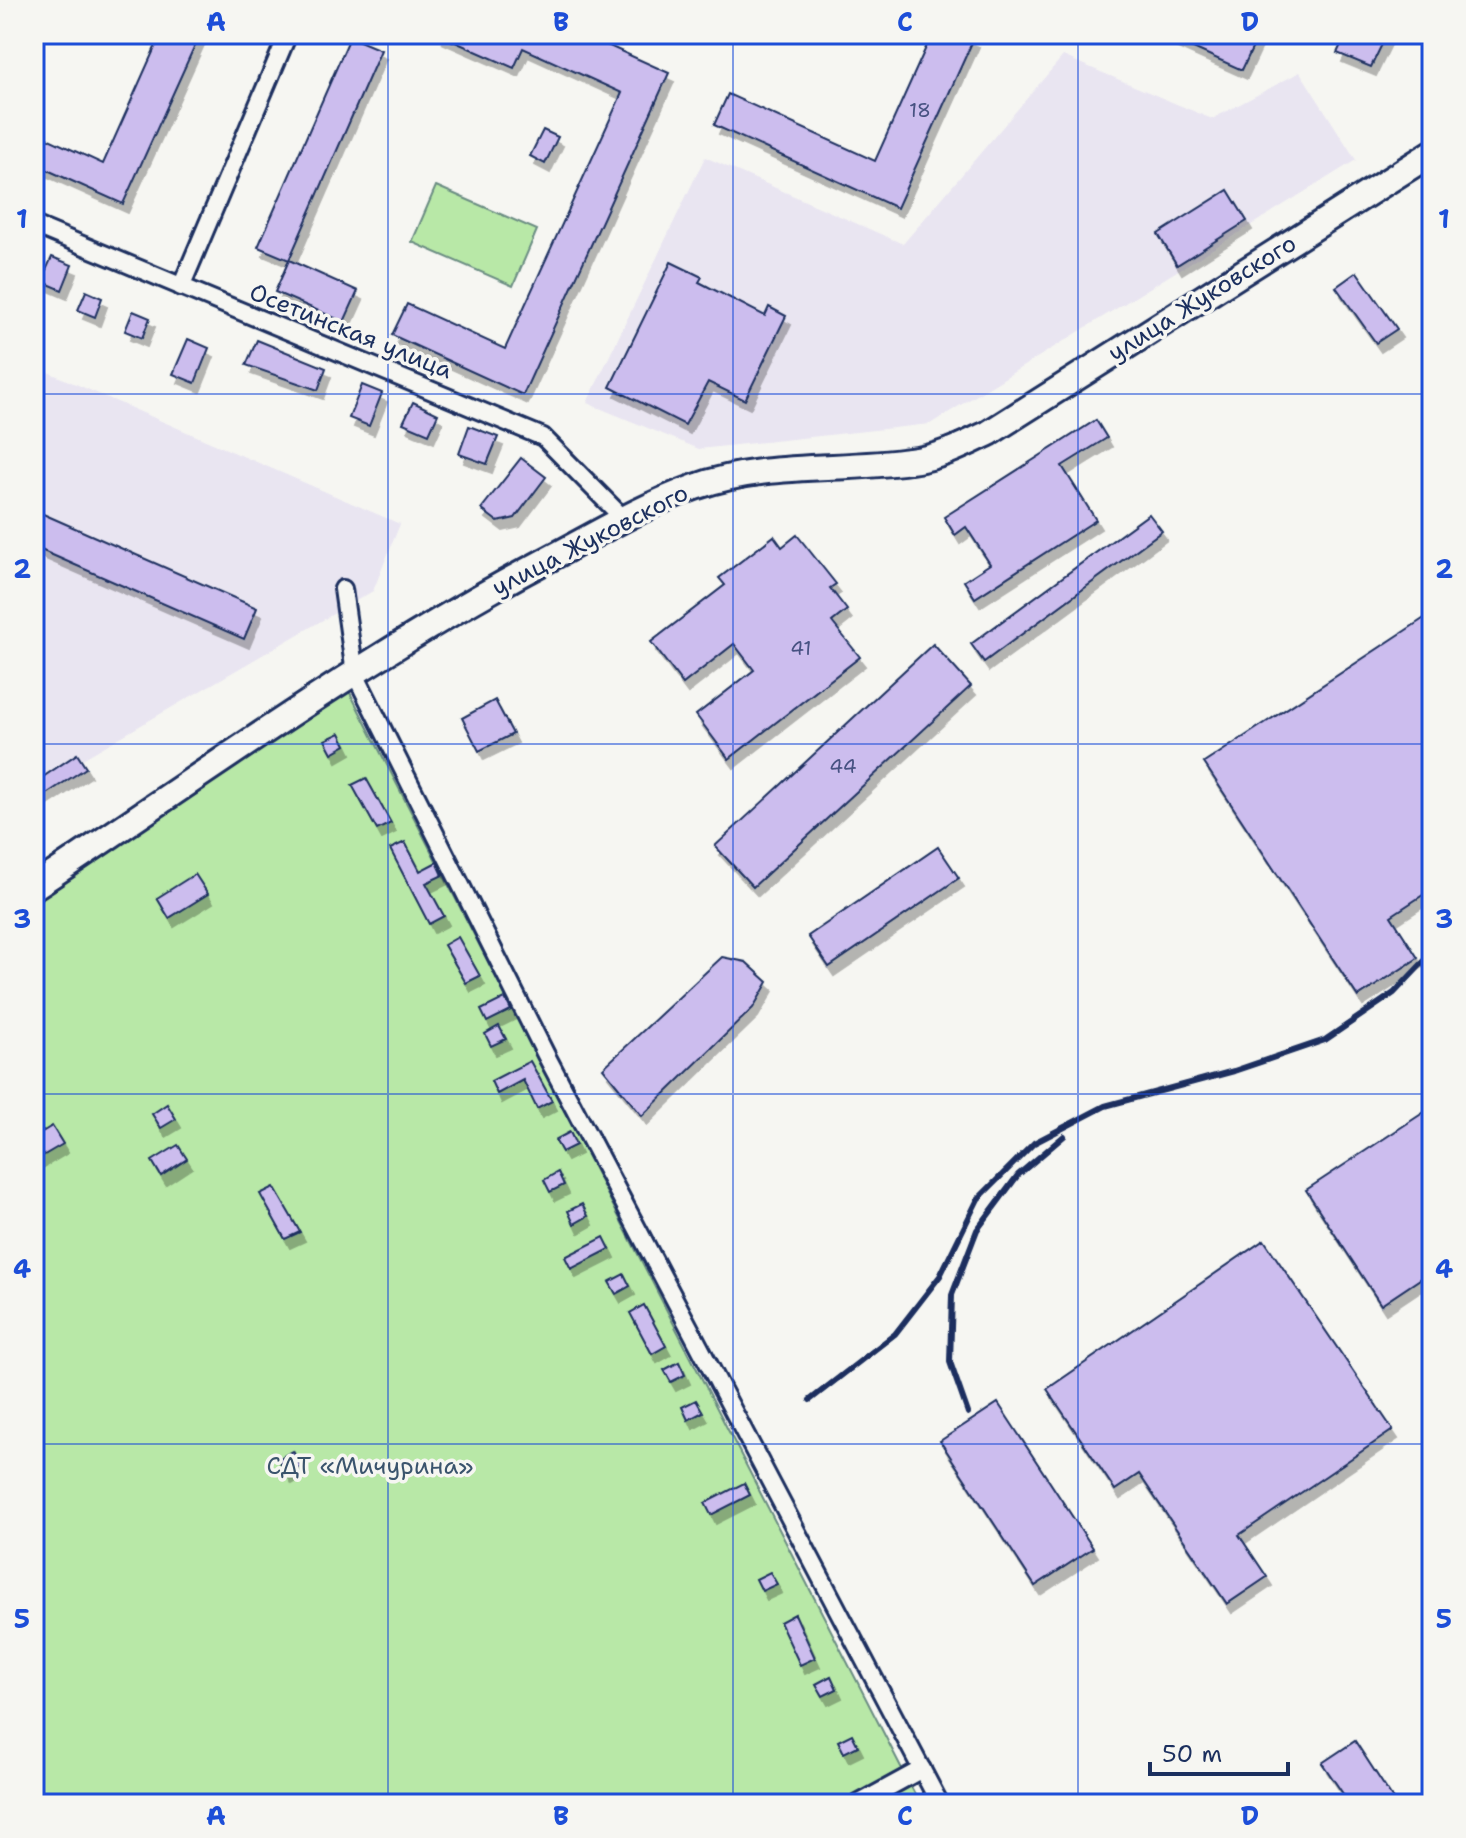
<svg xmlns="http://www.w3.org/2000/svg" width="1466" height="1838" font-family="'Shantell Sans',sans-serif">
<defs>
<filter id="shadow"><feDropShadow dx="5" dy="9" stdDeviation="0" flood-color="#0004"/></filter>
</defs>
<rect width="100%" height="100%" fill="#f6f6f2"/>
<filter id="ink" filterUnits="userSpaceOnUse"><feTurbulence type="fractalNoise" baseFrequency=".0125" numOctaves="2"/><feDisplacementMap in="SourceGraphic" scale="16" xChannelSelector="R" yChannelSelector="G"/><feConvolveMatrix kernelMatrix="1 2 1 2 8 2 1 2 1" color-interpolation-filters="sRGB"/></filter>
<g filter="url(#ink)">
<g fill="#e9e5f1">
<path d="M1063,56l149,63 88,-47 56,88 -426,264 -231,25 -112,-46 118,-246 198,87z"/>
<path d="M34,366l366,158 -27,67 -339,196z"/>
</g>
<g fill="#b8e8a7" stroke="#6a8c82" stroke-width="2">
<path d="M436,186l101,44 -24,56 -101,-44z"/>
<path d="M347,687l573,1117h-886v-924z"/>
</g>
<g fill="#ccbdee" stroke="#1b2f5e" stroke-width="2" filter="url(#shadow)">
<path d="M161,34h39l-77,170 -89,-40v-32l69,32z"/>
<path d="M437,34h146l86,39 -146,322 -131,-60 15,-31 98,45 117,-256 -99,-45 -9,20z"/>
<path d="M932,34h33l9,4 -77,170 -183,-83 14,-31 147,67z"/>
<path d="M1162,34h97l-17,36z"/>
<path d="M1346,34h41l-16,33 -34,-14z"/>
<path d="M350,37l31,13 -92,210 -31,-13z"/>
<path d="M543,130l15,7 -13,27 -15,-8z"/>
<path d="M1228,190l19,31 -70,44 -19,-31z"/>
<path d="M52,257l20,8 -10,25 -21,-9z"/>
<path d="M289,260l69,31 -14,31 -69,-30z"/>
<path d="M671,262l31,15 -3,5 66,34 4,-9 17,9 -41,84 -37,-18 -23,43 -75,-38z"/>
<path d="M1357,272l40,57 -21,14 -40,-56z"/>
<path d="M86,291l16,7 -7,19 -17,-7z"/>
<path d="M133,311l17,7 -8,20 -17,-7z"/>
<path d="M188,339l21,9 -14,35 -22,-9z"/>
<path d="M257,340l69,28 -8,22 -72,-25z"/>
<path d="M362,385l20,8 -13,33 -20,-8z"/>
<path d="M413,402l25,12 -9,20 -26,-11z"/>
<path d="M1096,420l11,18 -45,28 34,54 -121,78 -11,-17 26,-17 -24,-37 -11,8 -11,-18z"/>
<path d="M469,426l29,11 -11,27 -28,-10z"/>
<path d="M521,458l25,19 -31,41 -17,4 -17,-13z"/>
<path d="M34,510l223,98 -13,31 -210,-92z"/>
<path d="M1149,514l13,17 -178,131 -13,-18z"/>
<path d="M797,535l39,49 -6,4 17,22 -15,12 28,35 -131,102 -33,-44 58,-45 -20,-26 -51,40 -32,-42 74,-57 -6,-7 55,-42 8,11z"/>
<path d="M1432,613v276l-41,27 27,42 -60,39 -154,-234z"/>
<path d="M933,644l38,42 -218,201 -38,-41z"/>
<path d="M495,700l18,34 -34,17 -17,-33z"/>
<path d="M340,733l6,12 -14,8 -7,-13z"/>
<path d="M77,754l9,14 -52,34v-19z"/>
<path d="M366,778l25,45 -14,7 -25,-45z"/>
<path d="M405,842l15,29 17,-9 6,13 -17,8 18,33 -15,8 -39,-75z"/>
<path d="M938,847l21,31 -130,89 -21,-31z"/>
<path d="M195,874l13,20 -39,24 -12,-20z"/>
<path d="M458,937l22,39 -14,7 -22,-38z"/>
<path d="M722,957l24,5 22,20 -15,26 -111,108 -39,-48z"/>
<path d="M505,998l6,12 -24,12 -6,-12z"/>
<path d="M499,1026l7,13 -15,7 -6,-12z"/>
<path d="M530,1061l22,40 -15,8 -14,-29 -26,14 -6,-13z"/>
<path d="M167,1104l9,15 -15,9 -9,-14z"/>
<path d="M1432,1107v164l-51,34 -75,-115z"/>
<path d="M52,1126l11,18 -29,17v-24z"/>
<path d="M570,1132l6,13 -14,7 -7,-12z"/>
<path d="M178,1145l9,14 -26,17 -9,-15z"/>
<path d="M558,1172l6,13 -14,7 -6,-12z"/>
<path d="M274,1187l26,45 -15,7 -25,-45z"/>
<path d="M582,1204l6,12 -14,8 -6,-13z"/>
<path d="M604,1237l6,12 -39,20 -6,-12z"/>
<path d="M1264,1240l129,190 -154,105 28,42 -40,27 -88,-130 -24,16 -68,-101z"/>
<path d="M624,1274l6,12 -14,8 -7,-12z"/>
<path d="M644,1305l22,41 -14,8 -22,-41z"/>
<path d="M679,1362l6,13 -14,7 -7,-12z"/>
<path d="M696,1400l7,12 -15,8 -6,-13z"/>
<path d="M998,1403l95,145 -58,38 -95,-145z"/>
<path d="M293,1451l8,16 -14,8 -9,-16z"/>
<path d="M744,1483l6,12 -39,20 -6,-12z"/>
<path d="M770,1572l7,12 -15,7 -6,-12z"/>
<path d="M795,1614l20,44 -15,7 -20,-43z"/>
<path d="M831,1676l6,13 -14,7 -7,-12z"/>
<path d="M852,1734l6,12 -14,7 -6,-12z"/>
<path d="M1355,1741l41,63h-46l-28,-41z"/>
</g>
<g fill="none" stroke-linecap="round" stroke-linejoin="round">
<g stroke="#1b2f5e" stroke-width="22">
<g id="minor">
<path d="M34,225l509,212 81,82"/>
<path d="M181,287l107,-253"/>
<path d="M343,589l12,85 191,381 394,749"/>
<path d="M858,1804l64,-35"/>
</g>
</g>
<g stroke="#1b2f5e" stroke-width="30">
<path id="secondary" d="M34,887c167,-111 332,-231 509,-325 50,-26 99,-56 152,-75 70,-25 143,-16 215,-26 29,-3 54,-16 79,-28l443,-280"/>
</g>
<use href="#minor" stroke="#f6f6f2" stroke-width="16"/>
<use href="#secondary" stroke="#f6f6f2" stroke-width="24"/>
<g stroke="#1b2f5e" stroke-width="6">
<path d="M1429,1348l3,-2"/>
<path d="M810,1400l85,-66 45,-58 38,-77 56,-56 71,-37 129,-35 91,-31 69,-47 38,-40"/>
<path d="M968,1413l-18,-51 2,-67 25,-65 41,-55 46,-39"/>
</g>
</g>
</g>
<path fill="none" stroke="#1d4ed8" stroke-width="2" stroke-opacity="0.55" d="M388,34v1770M733,34v1770M1078,34v1770M34,394h1398M34,744h1398M34,1094h1398M34,1444h1398"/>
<g text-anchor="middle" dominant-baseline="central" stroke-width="7" stroke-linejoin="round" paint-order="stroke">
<g font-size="20" fill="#475282">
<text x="920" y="110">18</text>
<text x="801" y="648">41</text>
<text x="843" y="766">44</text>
</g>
<g font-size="24" fill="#1b2f5e" stroke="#f6f6f2">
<text transform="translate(1202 298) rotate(-32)">улица Жуковского</text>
<text transform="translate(351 331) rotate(22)">Осетинская улица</text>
<text transform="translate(590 540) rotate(-27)">улица Жуковского</text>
</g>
<g font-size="24" fill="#3a546d" stroke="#f6f6f2">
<text x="370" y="1466">СДТ «Мичурина»</text>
</g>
</g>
<rect width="1466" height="1838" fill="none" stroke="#f6f6f2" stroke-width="88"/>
<path d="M1150 1762v12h138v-12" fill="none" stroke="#1b2f5e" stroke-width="4"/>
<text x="1162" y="1762" font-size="24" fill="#1b2f5e" stroke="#f6f6f2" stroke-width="6" paint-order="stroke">50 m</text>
<rect x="44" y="44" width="1378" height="1750" fill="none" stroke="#1d4ed8" stroke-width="3"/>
<g font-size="26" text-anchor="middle" font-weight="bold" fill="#1d4ed8">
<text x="216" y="31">A</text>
<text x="561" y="31">B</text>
<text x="905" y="31">C</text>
<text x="1250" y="31">D</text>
<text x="22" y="228">1</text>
<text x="1444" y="228">1</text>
<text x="22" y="578">2</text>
<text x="1444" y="578">2</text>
<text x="22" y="928">3</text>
<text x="1444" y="928">3</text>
<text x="22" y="1278">4</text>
<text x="1444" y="1278">4</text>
<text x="22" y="1628">5</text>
<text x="1444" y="1628">5</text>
<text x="216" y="1825">A</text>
<text x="561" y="1825">B</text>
<text x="905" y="1825">C</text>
<text x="1250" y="1825">D</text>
</g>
</svg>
